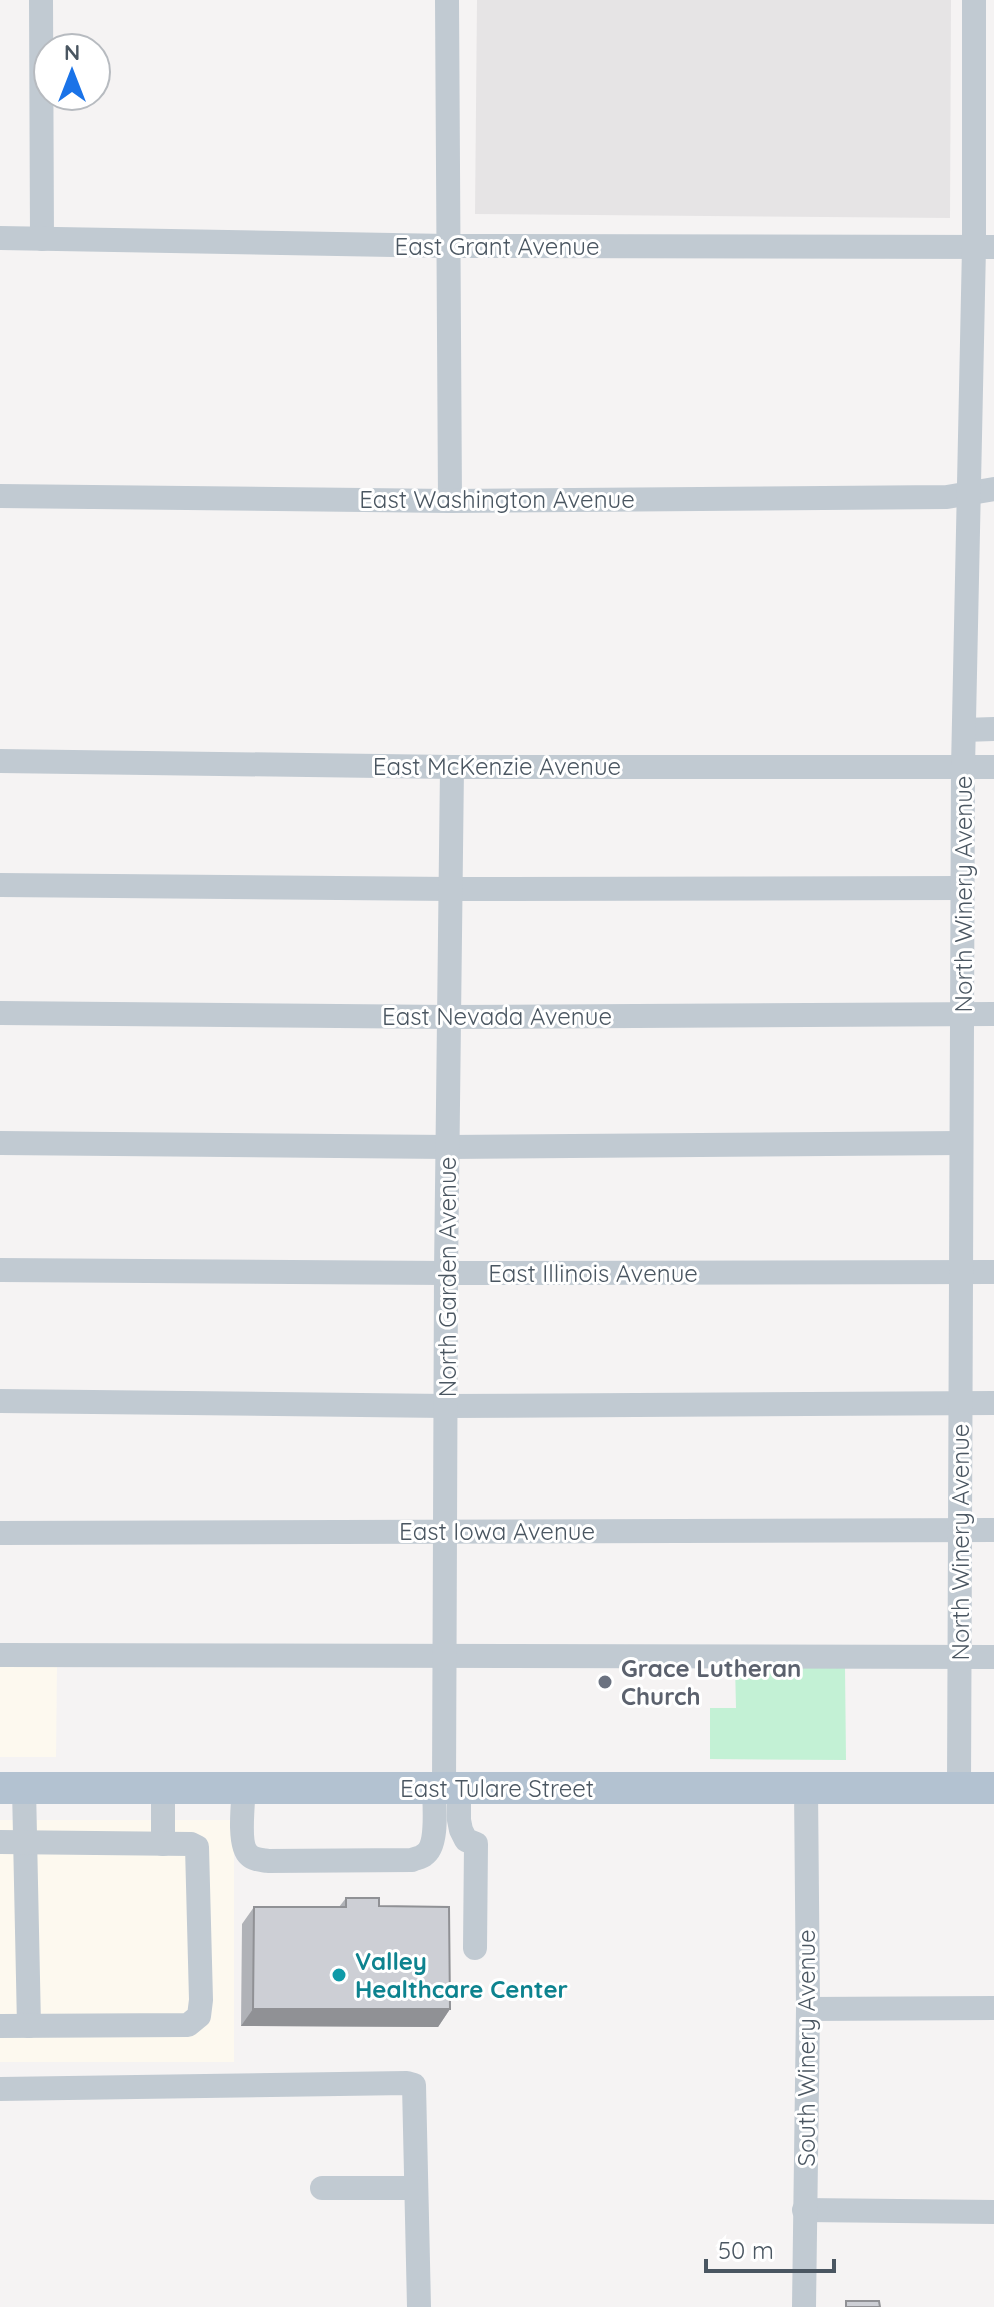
<svg xmlns="http://www.w3.org/2000/svg" width="994" height="2307" font-family="Quicksand,sans-serif">
<rect width="100%" height="100%" fill="#f5f3f3"/>
<g fill="#fdf9ef">
<path d="M0,1666h57l-1,91h-56z"/>
<rect x="0" y="1820" width="234" height="242"/>
</g>
<path fill="#e6e4e5" d="M477,0h474l-1,218 -475,-4z"/>
<path fill="#c3f1d5" d="M735,1665l110,2 1,93 -136,-1v-51h26z"/>
<g fill="none" stroke-linecap="round" stroke-linejoin="round">
<g stroke="#c1cad2" stroke-width="24">
<path d="M41,0l1,239"/>
<path d="M447,0l3,501"/>
<path d="M0,238l448,8 546,1"/>
<path d="M0,496l450,5 497,-4 47,-8"/>
<path d="M964,730l30,-1"/>
<path d="M0,761l452,6h542"/>
<path d="M0,885l451,4 511,-1"/>
<path d="M0,1013l450,4 544,-3"/>
<path d="M0,1143l448,4 513,-4"/>
<path d="M0,1270l446,3 548,-1"/>
<path d="M0,1401l446,5 548,-3"/>
<path d="M0,1533l994,-3"/>
<path d="M0,1655l994,2"/>
<path d="M444,1787l2,-514 6,-506"/>
<path d="M24,1788l5,238"/>
<path d="M163,1788v56"/>
<path d="M244,1788c-1,15 -6,58 5,67 5,5 13,5 19,6l144,-1c4,-2 9,-2 12,-5 15,-9 10,-51 10,-68"/>
<path d="M459,1788v32l2,10 5,10 10,4 -1,104"/>
<path d="M959,1788l4,-1020 11,-521v-247"/>
<path d="M0,1842l191,2 6,3 4,153 -2,16 -11,9 -188,1"/>
<path d="M808,2009l186,-1"/>
<path d="M0,2089l407,-6 7,2 5,222"/>
<path d="M322,2188h94"/>
<path d="M804,2210l190,2"/>
<path d="M804,2307l4,-298 -2,-221"/>
</g>
<path stroke="#b3c2d1" stroke-width="32" d="M0,1788h994"/>
</g>
<path fill="#b0b2b7" d="M346,1898l33,8 71,103 -12,18 -197,-1 1,-102 12,-17h85z"/>
<path fill="#909195" d="M253,2009h197l-12,18 -197,-1z"/>
<g fill="#cdcfd5" stroke="#909195" stroke-width="2">
<path d="M346,1898h33v8l70,1 1,102h-197l1,-102h92z"/>
<path d="M846,2301h33l1,6h-34z"/>
</g>
<circle fill="#6b7280" stroke="#fff" stroke-width="3" cx="605" cy="1682" r="8"/>
<circle fill="#0f9aa8" stroke="#fff" stroke-width="3" cx="339" cy="1975" r="8"/>
<g text-anchor="middle" dominant-baseline="central" stroke-width="6" stroke-linejoin="round" paint-order="stroke">
<g font-size="24" fill="#4a5661" stroke="#fff">
<text x="497" y="246">East Grant Avenue</text>
<text x="497" y="499">East Washington Avenue</text>
<text x="497" y="766">East McKenzie Avenue</text>
<text transform="translate(963 894) rotate(-90)">North Winery Avenue</text>
<text x="497" y="1016">East Nevada Avenue</text>
<text x="593" y="1273">East Illinois Avenue</text>
<text transform="translate(447 1277) rotate(-90)">North Garden Avenue</text>
<text x="497" y="1531">East Iowa Avenue</text>
<text transform="translate(960 1542) rotate(-90)">North Winery Avenue</text>
<text x="497" y="1788">East Tulare Street</text>
<text transform="translate(806 2048) rotate(-90)">South Winery Avenue</text>
</g>
<g font-size="24" font-weight="bold" fill="#5b616d" stroke="#fff" text-anchor="start">
<text x="621" y="1668">Grace Lutheran<tspan x="621" dy="28">Church</tspan></text>
</g>
<g font-size="24" font-weight="bold" fill="#0d838f" stroke="#fff" text-anchor="start">
<text x="355" y="1961">Valley<tspan x="355" dy="28">Healthcare Center</tspan></text>
</g>
</g>
<g transform="translate(72 72)"><circle r="38" fill="#ffffff" stroke="#b7bbc0" stroke-width="2"/>
<path d="M0-6L14 30L0 20L-14 30Z" fill="#1a73e8"/>
<text y="-12" font-size="22" font-weight="bold" text-anchor="middle" fill="#4a5661">N</text>
</g>
<path d="M706 2259v12h128v-12" fill="none" stroke="#4a5661" stroke-width="4"/>
<text x="718" y="2259" font-size="24" fill="#4a5661" stroke="#ffffff" stroke-width="6" paint-order="stroke">50 m</text>
</svg>
